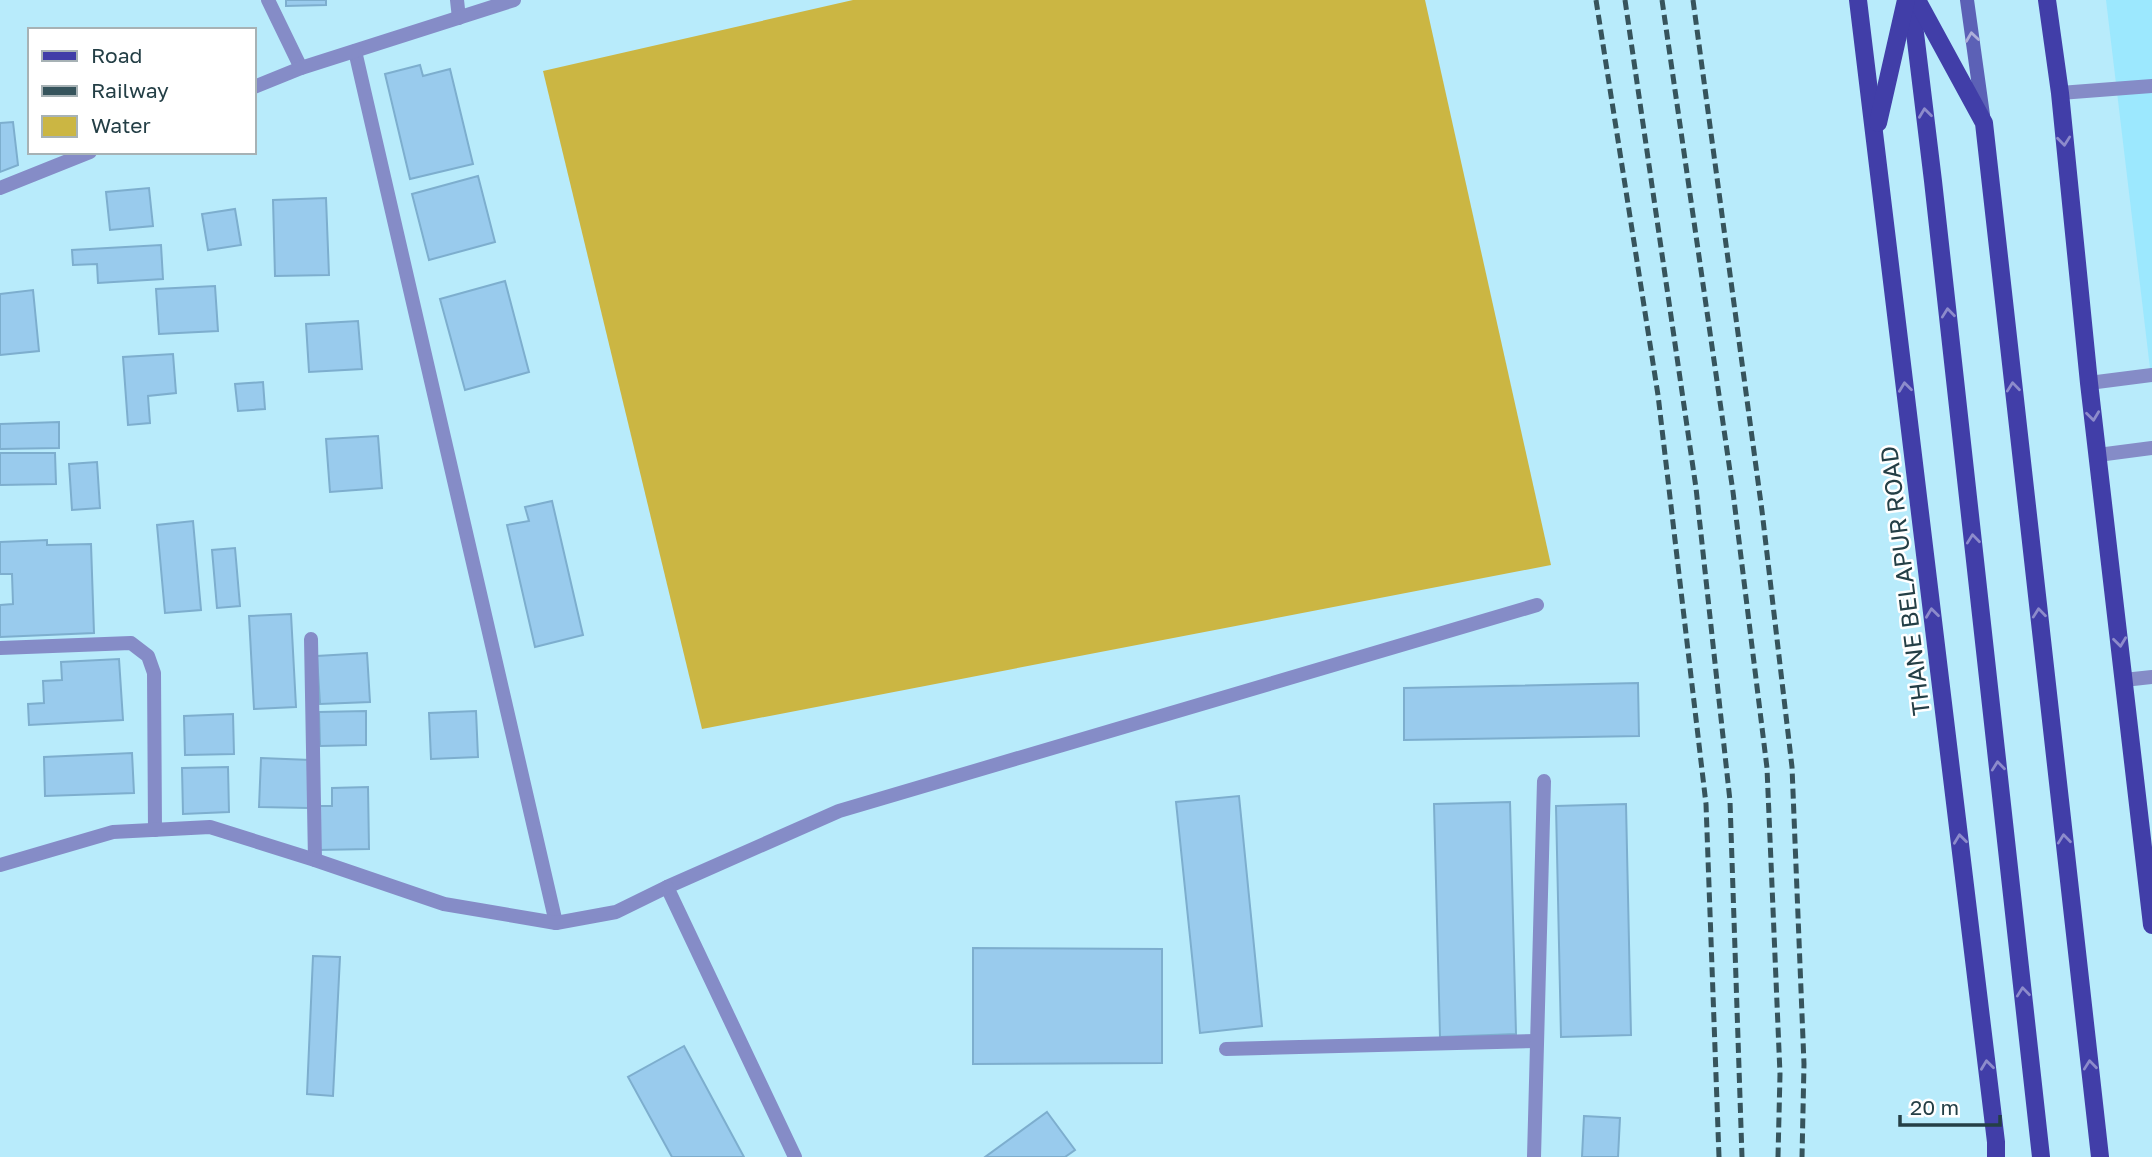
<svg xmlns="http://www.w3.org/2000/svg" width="2152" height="1157" font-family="'Golos Text',sans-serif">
<rect width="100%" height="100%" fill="#b8ebfb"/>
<path fill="#9ce8fe" d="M2106,0h46v385z"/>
<path fill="#cbb643" d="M853,0h572l126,565 -849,164 -159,-658z"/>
<g fill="#99cbed" stroke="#7daece" stroke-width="2">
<path d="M286,0h40v5l-40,1z"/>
<path d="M420,65l3,11 27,-7 23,95 -63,15 -25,-105z"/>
<path d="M13,122l5,43 -18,7v-49z"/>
<path d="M478,176l17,66 -66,18 -17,-66z"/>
<path d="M149,188l4,38 -43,4 -4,-38z"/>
<path d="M326,198l3,77 -54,1 -2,-76z"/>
<path d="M235,209l6,36 -33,5 -6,-36z"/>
<path d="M161,245l2,34 -65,4 -1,-19 -24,1 -1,-15z"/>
<path d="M505,281l24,91 -64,18 -25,-91z"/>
<path d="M215,286l3,45 -59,3 -3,-45z"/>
<path d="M33,290l6,61 -39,4v-61z"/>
<path d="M358,321l4,48 -53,3 -3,-48z"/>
<path d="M173,354l3,39 -28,3 2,27 -22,2 -5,-68z"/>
<path d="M263,382l2,27 -27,2 -3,-27z"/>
<path d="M59,422v26l-59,1v-25z"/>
<path d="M378,436l4,52 -52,4 -4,-53z"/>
<path d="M0,453h55l1,31 -56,1z"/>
<path d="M97,462l3,46 -28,2 -3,-46z"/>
<path d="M552,501l31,134 -48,12 -28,-122 22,-4 -4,-14z"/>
<path d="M193,521l8,89 -36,3 -8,-88z"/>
<path d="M47,540v5l44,-1 3,89 -94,4v-32l13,-1 -1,-30h-12v-32z"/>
<path d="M235,548l5,58 -23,2 -5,-58z"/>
<path d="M291,614l5,93 -42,2 -5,-93z"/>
<path d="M367,653l3,49 -50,2 -3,-48z"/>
<path d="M119,659l4,61 -94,5 -1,-21 16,-1 -1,-22 19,-1 -1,-18z"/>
<path d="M1638,683l1,53 -235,4v-52z"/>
<path d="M366,711v34l-46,1 -1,-34z"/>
<path d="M476,711l2,46 -47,2 -2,-46z"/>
<path d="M233,714l1,40 -49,1 -1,-39z"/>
<path d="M132,753l2,40 -89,3 -1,-39z"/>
<path d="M261,758l49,2 -2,48 -49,-1z"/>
<path d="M228,767l1,45 -46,2 -1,-46z"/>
<path d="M368,787l1,62 -52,1 -1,-44h16v-18z"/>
<path d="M1239,796l23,230 -62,7 -24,-231z"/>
<path d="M1510,802l6,232 -76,3 -6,-233z"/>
<path d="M1626,804l5,231 -70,2 -5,-231z"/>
<path d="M973,948l189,1v114l-189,1z"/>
<path d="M313,956l27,1 -7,139 -26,-2z"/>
<path d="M684,1046l60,111h-72l-44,-80z"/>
<path d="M1047,1112l28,38 -10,7h-80z"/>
<path d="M1584,1116l36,2 -2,39h-36z"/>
</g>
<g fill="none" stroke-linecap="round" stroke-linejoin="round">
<g stroke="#858cc7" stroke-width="14">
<path d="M2060,93l92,-7"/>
<path d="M2089,383l63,-8"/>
<path d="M2098,455l54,-7"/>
<path d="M2124,680l28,-3"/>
<path d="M1226,1049l311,-8"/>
<path d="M795,1157l-128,-270 172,-76 698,-206"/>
<path d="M1534,1157l10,-376"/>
</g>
<g stroke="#858cc7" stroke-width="14">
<path d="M268,0l33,68"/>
<path d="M457,0l2,18"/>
<path d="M355,51l201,872"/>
<path d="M254,87l47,-19 213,-68"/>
<path d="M0,188l90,-36"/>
<path d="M311,639l4,221"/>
<path d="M0,648l131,-5 17,13 6,17 1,157"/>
<path d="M0,865l113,-33 97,-5 105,33 129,44 112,19 60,-11 51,-25"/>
</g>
<path stroke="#5c61b6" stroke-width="14" d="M1967,0l16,115"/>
<g stroke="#413ea8" stroke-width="18">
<path d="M1858,0l138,1142v15"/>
<path d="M1911,0l22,181 108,976"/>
<path d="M1917,0l67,123 116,1034"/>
<path d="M2047,0l13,93 29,290 63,542"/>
<path d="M1878,123l28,-123"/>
</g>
<g stroke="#36545c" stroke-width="5" stroke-dasharray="10 5" stroke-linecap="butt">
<path d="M1596,0l62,395 48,409 13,353"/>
<path d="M1625,0l71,488 34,313 12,356"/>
<path d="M1662,0l71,492 34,276 13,306 -2,83"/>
<path d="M1693,0l69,511 30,256 12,297 -2,93"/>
</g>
</g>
<defs><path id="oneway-chevron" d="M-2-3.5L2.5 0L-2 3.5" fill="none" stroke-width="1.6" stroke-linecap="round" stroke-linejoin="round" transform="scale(1.75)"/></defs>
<use stroke="#aeb0da" href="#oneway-chevron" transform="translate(1972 37) rotate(-98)"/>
<g stroke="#8d8bcb">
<use href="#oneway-chevron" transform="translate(1925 113) rotate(-97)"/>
<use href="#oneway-chevron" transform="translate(2064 141) rotate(84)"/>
<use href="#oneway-chevron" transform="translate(1948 313) rotate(-96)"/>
<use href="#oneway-chevron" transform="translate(1905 387) rotate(-97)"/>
<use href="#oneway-chevron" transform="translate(2013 387) rotate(-96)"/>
<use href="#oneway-chevron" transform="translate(2093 416) rotate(83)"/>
<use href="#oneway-chevron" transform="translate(1973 539) rotate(-96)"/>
<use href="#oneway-chevron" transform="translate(1932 613) rotate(-97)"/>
<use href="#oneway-chevron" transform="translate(2039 613) rotate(-96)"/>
<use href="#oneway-chevron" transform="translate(2120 642) rotate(83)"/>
<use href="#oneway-chevron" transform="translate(1998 766) rotate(-96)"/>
<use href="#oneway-chevron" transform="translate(1960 839) rotate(-97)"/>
<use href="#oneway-chevron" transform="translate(2064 839) rotate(-96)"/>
<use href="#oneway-chevron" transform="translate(2023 992) rotate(-96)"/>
<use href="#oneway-chevron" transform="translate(1987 1065) rotate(-97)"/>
<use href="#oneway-chevron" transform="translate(2090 1065) rotate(-96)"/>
</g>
<g text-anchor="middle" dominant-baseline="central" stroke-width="5" stroke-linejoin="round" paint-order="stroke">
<g font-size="24" fill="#243f46" stroke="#fff">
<text transform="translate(1904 581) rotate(-97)">THANE BELAPUR ROAD</text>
</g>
</g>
<rect x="28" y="28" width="228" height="126" fill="#ffffff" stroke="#a7b2b5" stroke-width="2"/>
<rect x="42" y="51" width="35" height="10" fill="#413ea8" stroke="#a7b2b5" stroke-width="2"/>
<text x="91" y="63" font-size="21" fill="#243f46">Road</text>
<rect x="42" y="86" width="35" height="10" fill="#36545c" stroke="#a7b2b5" stroke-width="2"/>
<text x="91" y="98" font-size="21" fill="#243f46">Railway</text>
<rect x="42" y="116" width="35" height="21" fill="#cbb643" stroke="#a7b2b5" stroke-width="2"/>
<text x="91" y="133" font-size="21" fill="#243f46">Water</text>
<path d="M1900 1115v10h100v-10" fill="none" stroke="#243f46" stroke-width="3.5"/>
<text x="1910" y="1115" font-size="21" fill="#243f46" stroke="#ffffff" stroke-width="5" paint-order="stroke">20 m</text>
</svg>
